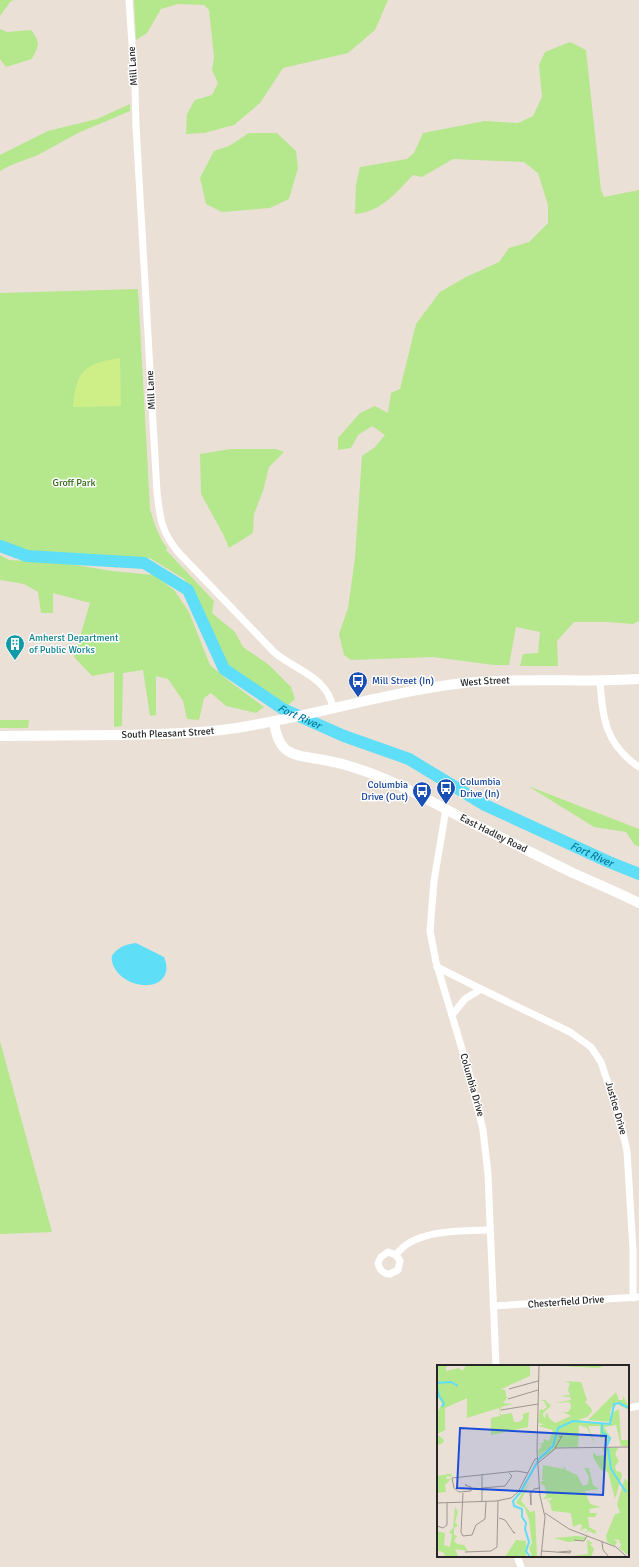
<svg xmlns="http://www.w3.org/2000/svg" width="639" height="1567" font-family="Signika,sans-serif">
<rect width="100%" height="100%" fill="#ebe0d6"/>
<g fill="#b5e78d">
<path d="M0,0h14l-4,2 -10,14z"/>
<path d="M134,0h254l-13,30 -27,23 -65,15 -23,35 -26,22 -30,8 -18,1 1,-20 8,-14 17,-5 6,-12 -6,-13 2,-13 -5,-47 -5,-5 -26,-1 -17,5 -14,24 -11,7z"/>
<path d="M0,29l7,3 24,-2c10,13 8,15 1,29l-26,8 -6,-8z"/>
<path d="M570,42l16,8 15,140 3,7 35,-7v431l-6,3 -26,-2h-33l-17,19 1,25h-38l3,-12 15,-1 2,-21 -24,-5 -7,38h-15l-61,-8 -82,3 -7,-5 -5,-21 9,-26 7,-50 7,-102 13,-9 10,-12 -13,-9 -14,9 -7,13 -13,2v-12l22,-25 15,-7 13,7 3,-20 9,-4 16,-65 24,-32 26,-15 33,-15 10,-14 20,-6 19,-19v-18l-10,-32 -14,-11 -71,-3 -31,18 -9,-2c-17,18 -32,37 -58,39l1,-29 4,-18 47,-8 7,-6 9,-20 62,-12 33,2 15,-7 9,-19 -3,-32 6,-13z"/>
<path d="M130,104v7l-52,22 -40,22 -29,11 -9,5v-16l48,-24 49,-12z"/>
<path d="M249,133h28l19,18 2,17 -9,31 -19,9 -48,4 -16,-8 -6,-26 14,-27 15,-5z"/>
<path d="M138,289l12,220c4,14 8,27 17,39l-1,2 48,51 -2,12 23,19 8,15 26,18 22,22 4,12 -7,6 -62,-37 -20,-45 -22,-44 -34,-21 -35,10v-5l-89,-6 -12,-2 -14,-5v-257z"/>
<path d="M231,449h45l8,3 -15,15 -6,24 -9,23 -1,19 -24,15 -6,-14 -22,-40 -1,-40z"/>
<path d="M0,555l9,5 55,3 48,8 42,4 20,15 15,22 21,53 19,16 35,26 -8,6 -30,-7 -15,-13 -7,5 -5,22 -12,-1 -4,-18 -15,-22 -12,-3v39l-6,1 -7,-46 -20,3 -1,53 -8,1v-55l-22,4 -18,-19 16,-54 -37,-10v20h-12l-3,-21 -14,-8 -24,-4z"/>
<path d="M0,720h29l-1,8h-28z"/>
<path d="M528,786l111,43v18l-5,-3 -8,-12 -32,-5z"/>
<path d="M0,1041l52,191 -52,2z"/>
</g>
<path fill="#ceef88" d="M120,358l1,48 -48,1c3,-37 11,-43 47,-49z"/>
<path fill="#5fdef7" d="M136,943l28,14c14,34 -36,37 -50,10 -2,-5 -4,-10 0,-14 6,-7 14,-9 22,-10z"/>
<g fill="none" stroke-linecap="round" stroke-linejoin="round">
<path stroke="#5fdef7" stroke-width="12" id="s1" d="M0,546l27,10 117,7 44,27 36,79 59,40 61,27 65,23 76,46 124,57 30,12"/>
<g stroke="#fff" stroke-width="7">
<path d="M129,0l6,88 1,38 21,366c3,26 4,39 21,60l96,100c22,19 53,24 59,56"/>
<path d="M600,681c3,38 5,63 39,86"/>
<path d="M446,809l-12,72 -4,50 6,31 34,114 13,54 5,44 8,192"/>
<path d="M437,967l44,22"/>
<path d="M452,1015l13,-16 16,-10 89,43 21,15 10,15 18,54 8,35 6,99v48"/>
<path d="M396,1255l4,6 -2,9 -8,4c-7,0 -11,-5 -12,-11l3,-6 7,-5 8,3c18,-26 65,-24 93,-25"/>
<path d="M493,1306l146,-9"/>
<path d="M628,1408l11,-2"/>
<path d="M517,1556l4,11"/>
</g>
<g stroke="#fff" stroke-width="10">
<path id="s2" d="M274,721c4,35 20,34 50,39 57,10 106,42 156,67 31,15 62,31 93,46 22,10 44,19 66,30"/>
<path id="s3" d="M0,736c40,0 80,-1 120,-1 36,-1 73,-1 109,-6 79,-11 156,-37 235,-46 58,-6 117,0 175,-4"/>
</g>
</g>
<defs>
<g id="building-pin" transform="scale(1)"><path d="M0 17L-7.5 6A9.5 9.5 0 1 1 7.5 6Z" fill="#0f9aa8" stroke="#fff"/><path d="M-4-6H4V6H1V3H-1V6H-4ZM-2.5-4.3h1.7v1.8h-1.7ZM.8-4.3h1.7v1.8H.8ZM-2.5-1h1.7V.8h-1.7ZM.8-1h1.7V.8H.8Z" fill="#fff"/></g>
<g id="bus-pin" transform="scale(1)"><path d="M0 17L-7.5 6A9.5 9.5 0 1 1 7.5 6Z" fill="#1a4fb4" stroke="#fff"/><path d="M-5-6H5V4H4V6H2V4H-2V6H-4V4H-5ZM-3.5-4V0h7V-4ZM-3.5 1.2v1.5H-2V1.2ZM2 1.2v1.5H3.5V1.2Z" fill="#fff"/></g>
</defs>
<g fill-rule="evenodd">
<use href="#building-pin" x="15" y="644"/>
<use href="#bus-pin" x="358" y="681"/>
<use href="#bus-pin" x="446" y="788"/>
<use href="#bus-pin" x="422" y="791"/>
</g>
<g text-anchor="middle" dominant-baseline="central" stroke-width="3" stroke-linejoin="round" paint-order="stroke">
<g font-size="10" fill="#262626" stroke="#fff">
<text transform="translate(133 66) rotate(-94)">Mill Lane</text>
<text transform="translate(151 390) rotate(-93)">Mill Lane</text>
<text stroke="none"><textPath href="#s3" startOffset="490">West Street</textPath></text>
<text stroke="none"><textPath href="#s3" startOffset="168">South Pleasant Street</textPath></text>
<text stroke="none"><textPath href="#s2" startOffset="257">East Hadley Road</textPath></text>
<text transform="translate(472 1085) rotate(74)">Columbia Drive</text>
<text transform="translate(616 1108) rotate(74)">Justice Drive</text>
<text transform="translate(566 1302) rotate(-4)">Chesterfield Drive</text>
</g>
<g font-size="10" fill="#2d6613" stroke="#fff">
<text x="74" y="483">Groff Park</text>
</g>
<g font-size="10" fill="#0d838f" stroke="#fff" text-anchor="start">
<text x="29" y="638">Amherst Department<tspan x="29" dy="12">of Public Works</tspan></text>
</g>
<g font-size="10" fill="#164399" stroke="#fff" text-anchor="start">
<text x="372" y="681">Mill Street (In)</text>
<text x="460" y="782">Columbia<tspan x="460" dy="12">Drive (In)</tspan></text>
<text x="408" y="785" text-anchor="end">Columbia<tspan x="408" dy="12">Drive (Out)</tspan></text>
</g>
<g font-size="11" font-style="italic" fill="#03789d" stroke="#fff">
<text stroke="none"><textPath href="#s1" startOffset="374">Fort River</textPath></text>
<text stroke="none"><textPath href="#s1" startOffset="698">Fort River</textPath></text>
</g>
</g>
<g transform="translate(437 1365)">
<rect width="192" height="192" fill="#ebe0d6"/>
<path d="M0,0h13l-4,2v4l13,-3 3,3 4,-5 -3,-1h67v11l-29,13 4,1 2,8 -4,5 10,1 -12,3 -1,5 1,3 11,-2 2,9h5l4,-3v-5l6,-2 -1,15 -37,8v-17l9,-2 -1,-8 -32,10v-20l-22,10v22l-8,4 7,6 -1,3 -5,2 -1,12v-44l5,-9 -5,-9zM103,0h65l-6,3zM127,16l17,1 6,18 -2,2 6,6 1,4 -5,5 -9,3 33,5 1,-15 2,-5 4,-1 11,4v2l-12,-6 -4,6 1,2 5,-3 2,31h8v6h-8l-5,-21 -12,2 7,11 -4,7 -1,-8 -6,1v-12h-12l8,21 -9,-19 -8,-3 -1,22h-20l-19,13 4,-7 8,-3 2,-3 -1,-3 -2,5 -7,3 -4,5 -1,-7 4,-3 -3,-1 4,-1 -5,-2h5l1,-4 5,2 4,-11 -15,-4 6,-2 -6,-1 2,-14 3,1 4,-3 -3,-6 -5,-1h6l6,6 -8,7 1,6 3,-7 2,6 6,5 16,-7 -8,-4h5l3,-4 -1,-6 -15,1 16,-3 -1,-3 -11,-1 11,-1 -2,-5 2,-7zM179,27l3,8h4v-4l6,11 -12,-5 -4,2 -3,8 1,10 -23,-2zM165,83h16l-3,6 4,7 -4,5 1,5 5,1 1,4 -7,23 -7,-27 -7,-2 -8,-13v-5l4,4 8,-1zM106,100l21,4v-4l2,5 11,5 6,11 5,-2 1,-7 -5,-9h5l4,17 6,4 -14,2 5,13 11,3 -12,2 1,4h7l-2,4h-7l1,10 7,4 -1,3 -6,-3 -5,2 4,-3 -3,-2 -5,3 2,-6 -2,-1 -7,3 -2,-14 -19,-2 -2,-8 -4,-4 4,2 2,-3 -10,1 4,-3 -1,-10 -4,-2v-3h4l-3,-1zM18,108l-4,1 1,3 -5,-1 -1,3h5l-6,6 1,7 -9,1v-17zM188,113l4,6 -1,71 -9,-7 2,-3 -2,-5 -5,-1 3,3 -2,4 -8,-4 -1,-6 9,-22 5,-1 -3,-9zM93,116l-9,20 9,11 5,-1 2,46h-5l-3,-9 3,-5 -3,-23 -4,-12 -9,-5zM18,142l3,5 -3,10 3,4 -4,2v7l3,1 -3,5 3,3 7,1 4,6 -13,-2 3,7 -13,1 -1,-4 -7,-3v-19l8,2 -1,12 6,2 2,-13 -3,-1 4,-5zM139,171l10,1 -2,3 -16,2 -14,-4zM79,175l10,1v16h-21zM150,175l6,3 -3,1 4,5 -3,8 -18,-1 15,-2z" fill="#b5e78d"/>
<path fill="none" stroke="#5fdef7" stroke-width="2" d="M0,18l14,-1 7,4M0,22l2,9 5,7 -2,4M165,58v9l8,6 -3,8M171,83l3,21 15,23M93,192l-4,-6 3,-9 -4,-13 1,-6 -4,-6v-8l-8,-3 -1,-5 7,-8 19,-34 14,-13 5,-18 15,-7 37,3 4,-20 5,-1 10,5"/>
<path fill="none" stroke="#9c9690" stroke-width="1" d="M102,0l-2,86 3,45 5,21 -4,40M72,24l29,-8M71,34l30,-9M64,45l37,-6M118,83l7,-12 -3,1M101,98l18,-15 73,-1M45,110v27M30,120h-2l6,2v4l-12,1 -5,-4 -2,-10 65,-7 11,2M45,123l23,-2 7,-10 -3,-3M94,127v13l-1,-12 4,-4 5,-1M26,128l-2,39 2,4 9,-1 4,-10 9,-6 1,-17M0,138l59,-2 15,-3 7,-6 17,-33 3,-1M108,148l24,16 47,18 11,10M62,153l6,2 9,13h1l-2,-1M0,161l6,2 4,-3v-23M137,175l10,1 3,-5M165,177l1,8 6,7M105,186l28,2 1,-2 -12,1M28,187l26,-1 6,-4 1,-46"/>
<path fill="#1d4ed8" fill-opacity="0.15" stroke="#1d4ed8" stroke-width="2" d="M23,63l146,8 -3,59 -146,-7z"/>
<rect width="192" height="192" fill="none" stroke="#262626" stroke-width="2"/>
</g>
</svg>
